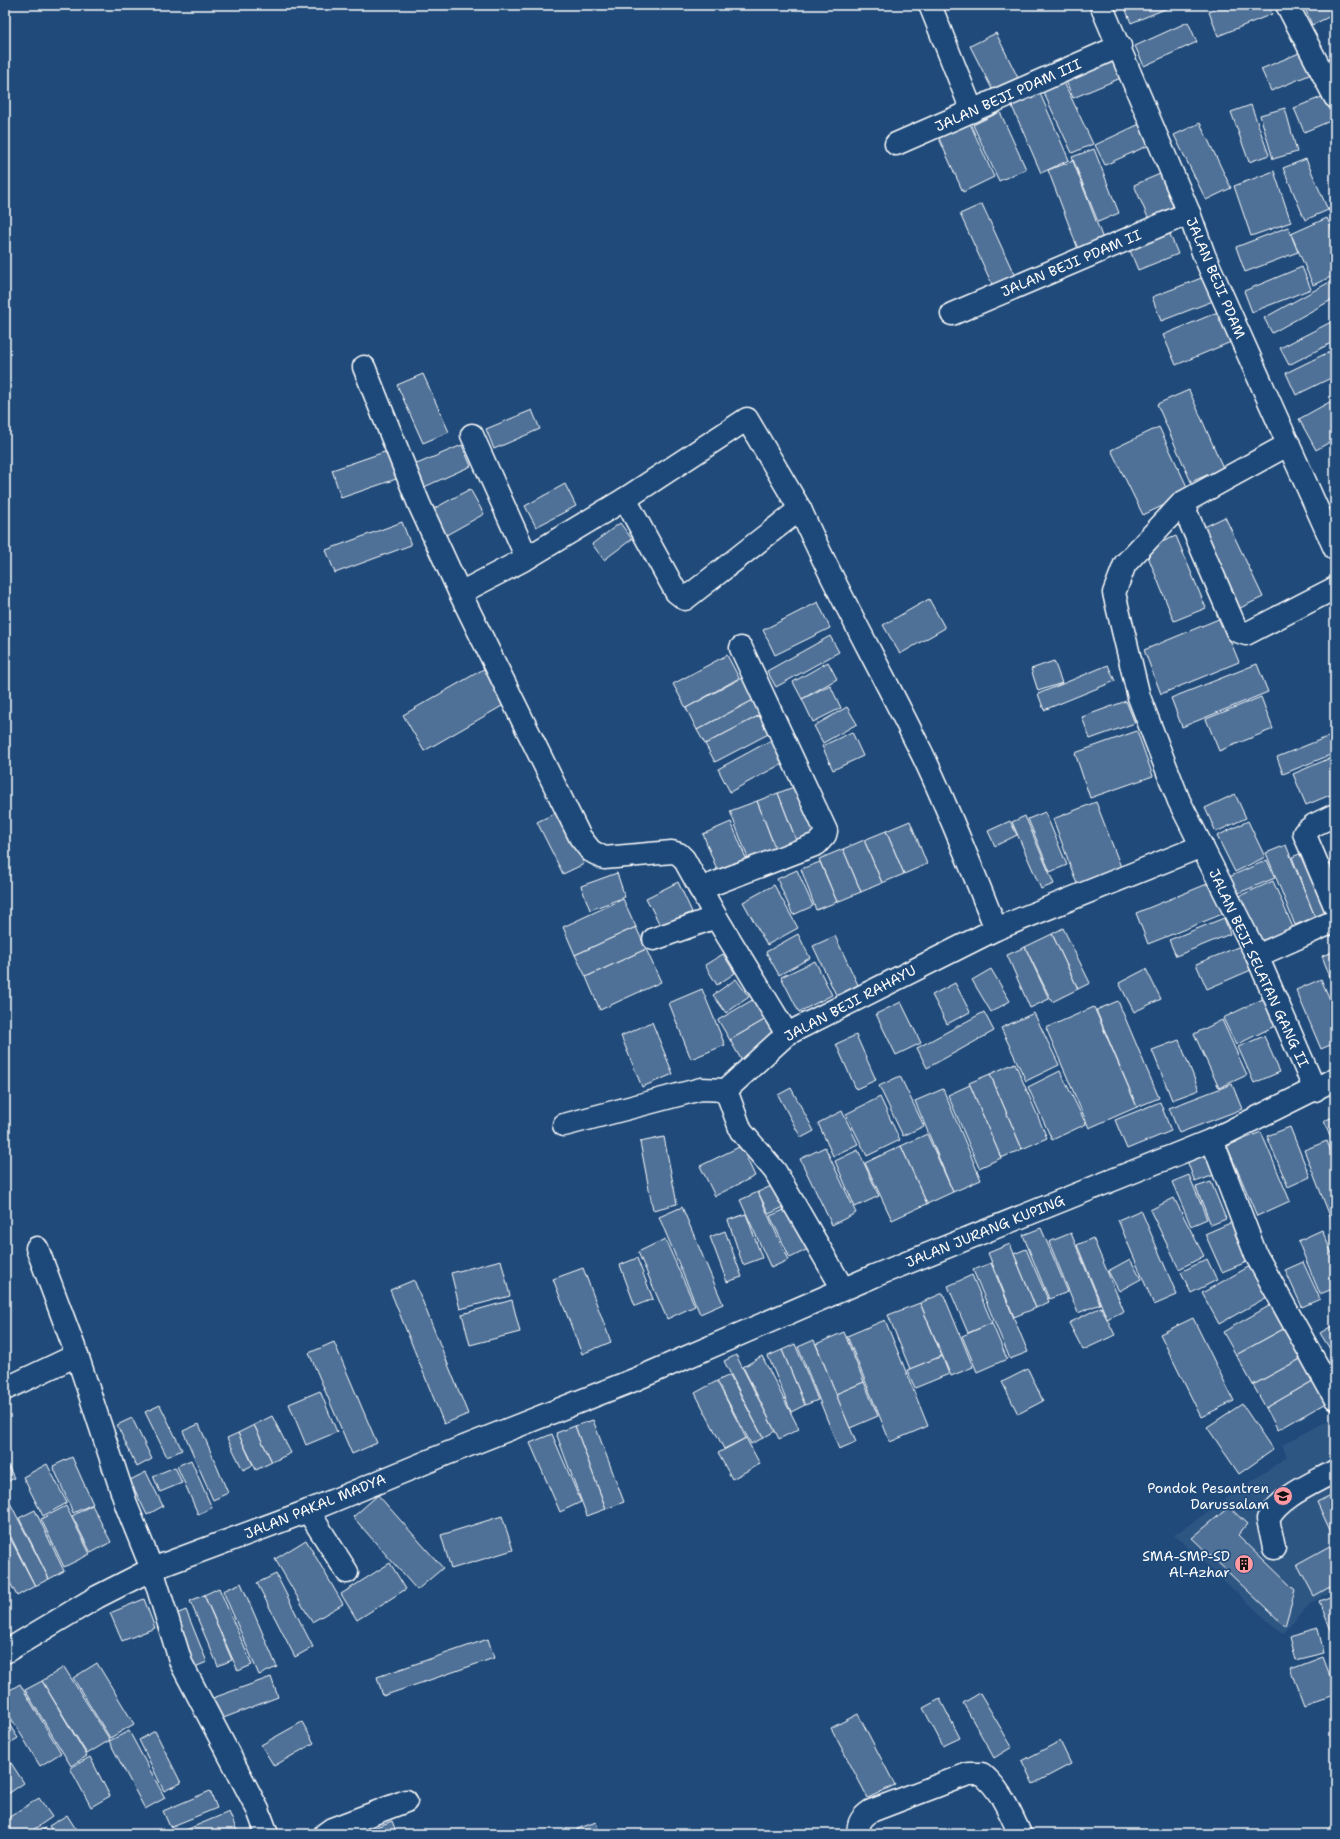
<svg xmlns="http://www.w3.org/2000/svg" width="1340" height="1839" font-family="'Shantell Sans',sans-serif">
<rect width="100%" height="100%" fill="#1f4a7a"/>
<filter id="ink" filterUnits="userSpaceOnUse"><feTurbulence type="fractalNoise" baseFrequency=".025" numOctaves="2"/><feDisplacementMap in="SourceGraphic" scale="8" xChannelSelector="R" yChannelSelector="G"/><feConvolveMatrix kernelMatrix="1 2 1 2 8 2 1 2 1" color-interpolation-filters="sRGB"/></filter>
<g filter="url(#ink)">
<path fill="#2e5683" d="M1335,1417v171l-25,16 -28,30 -108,-99 113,-78 -5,-12z"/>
<g fill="#507197" stroke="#fff">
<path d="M1124,5h51l-44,18z"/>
<path d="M1226,5h42l4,9 -54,22 -9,-24z"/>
<path d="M1307,5h28v9l-23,11 -8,-19z"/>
<path d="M1188,22l9,20 -53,24 -9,-20z"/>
<path d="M996,33l23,47 -25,13 -24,-47z"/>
<path d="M1119,51l9,24 -55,23 -10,-24z"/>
<path d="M1304,51l10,22 -43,18 -10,-22z"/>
<path d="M1061,76l32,68 -21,9 -32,-68z"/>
<path d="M1039,91l30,69 -28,13 -30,-69z"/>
<path d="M1329,94l6,16v9l-31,13 -10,-24z"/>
<path d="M1251,105l18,50 -20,7 -18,-50z"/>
<path d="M1285,108l12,44 -24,7 -13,-44z"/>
<path d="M1000,112l26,57 -27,12 -26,-56z"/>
<path d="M968,119l26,58 -31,15 -26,-58z"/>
<path d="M1146,121l10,21 -51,23 -10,-20z"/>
<path d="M1200,123l31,65 -25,12 -32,-65z"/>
<path d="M1094,149l25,64 -21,9 -26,-65z"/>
<path d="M1306,159l22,51 -23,10 -22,-52z"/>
<path d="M1073,161l30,78 -25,10 -30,-79z"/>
<path d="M1274,171l17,51 -40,14 -17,-50z"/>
<path d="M1160,174l14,35 -25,11 -15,-35z"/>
<path d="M982,204l36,79 -22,10 -36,-79z"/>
<path d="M1335,205v18l-7,-14z"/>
<path d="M1327,218l8,18v39l-22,10 -22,-51z"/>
<path d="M1288,227l10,25 -53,20 -9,-25z"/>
<path d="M1169,232l9,22 -40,16 -9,-22z"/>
<path d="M1302,267l9,22 -59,23 -8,-21z"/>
<path d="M1204,277l9,24 -52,20 -9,-24z"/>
<path d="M1335,279v19l-63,35 -8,-15z"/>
<path d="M1218,312l13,30 -55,23 -13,-30z"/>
<path d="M1335,320v21l-46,24 -9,-17z"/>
<path d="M1335,349v27l-39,19 -10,-22z"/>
<path d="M423,374l26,58 -26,11 -26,-58z"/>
<path d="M1189,390l34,78 -32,14 -34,-78z"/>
<path d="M1335,399v40l-19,11 -17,-31z"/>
<path d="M532,410l8,19 -46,20 -8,-20z"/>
<path d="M1159,427l31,66 -47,22 -32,-65z"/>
<path d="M462,445l9,21 -49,22 -10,-22z"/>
<path d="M393,449l9,28 -61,21 -9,-28z"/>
<path d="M565,484l11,22 -40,21 -11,-21z"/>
<path d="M470,489l14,25 -43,24 -15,-25z"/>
<path d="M1225,517l38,80 -27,13 -38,-80z"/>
<path d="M402,522l9,23 -76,28 -9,-23z"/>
<path d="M620,523l12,16 -28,21 -12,-16z"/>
<path d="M1176,536l30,72 -32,13 -29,-72z"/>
<path d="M929,599l16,29 -45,26 -17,-29z"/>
<path d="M818,602l12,26 -55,27 -12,-25z"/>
<path d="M1221,618l18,44 -78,32 -17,-44z"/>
<path d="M830,636l9,16 -63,35 -9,-16z"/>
<path d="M727,655l12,23 -53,30 -13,-24z"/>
<path d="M1054,661l8,22 -24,8 -7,-22z"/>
<path d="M828,662l9,17 -35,20 -9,-17z"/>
<path d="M1257,664l11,28 -86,35 -11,-29z"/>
<path d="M1108,665l7,16 -71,29 -6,-16z"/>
<path d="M489,666l20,36 -85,49 -21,-36z"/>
<path d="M747,675l12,22 -62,33 -11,-22z"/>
<path d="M830,685l11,23 -28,14 -11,-23z"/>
<path d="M759,697l7,15 -61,32 -8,-14z"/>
<path d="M1261,697l12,32 -54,22 -13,-32z"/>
<path d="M1126,701l9,22 -45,16 -8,-22z"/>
<path d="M847,707l10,17 -34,19 -9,-17z"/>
<path d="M766,712l10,18 -61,32 -10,-18z"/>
<path d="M1137,731l16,45 -63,22 -15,-45z"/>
<path d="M852,732l11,24 -30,14 -11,-24z"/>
<path d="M1335,734v19l-52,21 -6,-17z"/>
<path d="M775,738l12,23 -57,31 -12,-23z"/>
<path d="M1335,756v37l-29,12 -13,-31z"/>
<path d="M799,785l21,55 -21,8 -21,-55z"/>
<path d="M778,793l21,55 -21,8 -21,-55z"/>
<path d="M1235,794l11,24 -30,14 -11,-24z"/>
<path d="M757,801l21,55 -27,10 -21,-55z"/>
<path d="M1096,802l25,65 -44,17 -24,-65z"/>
<path d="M560,811l24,53 -21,10 -26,-52z"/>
<path d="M1045,812l22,53 -17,7 -22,-53z"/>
<path d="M1025,816l29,68 -13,5 -29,-67z"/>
<path d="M910,821l17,43 -23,10 -18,-43z"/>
<path d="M1010,821l7,14 -22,11 -7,-15z"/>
<path d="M1248,821l17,36 -30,15 -18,-36z"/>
<path d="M731,822l17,41 -29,12 -16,-41z"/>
<path d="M886,831l18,43 -22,9 -18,-43z"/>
<path d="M864,840l18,43 -21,9 -18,-43z"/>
<path d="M1286,845l29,72 -20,8 -29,-72z"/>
<path d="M843,849l18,43 -24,10 -18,-43z"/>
<path d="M1307,851l23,60 -15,6 -23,-60z"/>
<path d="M1267,860l8,18 -39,16 -7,-17z"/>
<path d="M820,862l17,40 -21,8 -15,-41z"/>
<path d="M797,870l16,36 -20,9 -16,-36z"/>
<path d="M617,873l8,24 -35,13 -9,-24z"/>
<path d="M1217,880l13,31 -82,33 -12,-31z"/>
<path d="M1273,881l22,51 -35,15 -23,-50z"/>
<path d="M678,882l14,30 -31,15 -15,-29z"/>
<path d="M774,885l24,43 -31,17 -24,-43z"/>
<path d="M623,899l13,28 -61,28 -12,-28z"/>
<path d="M1224,918l6,16 -54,22 -7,-16z"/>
<path d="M636,927l10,22 -60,28 -11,-22z"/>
<path d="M1063,928l27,55 -12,6 -26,-55z"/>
<path d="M798,934l12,24 -31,17 -13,-23z"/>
<path d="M1052,934l26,55 -26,13 -27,-55z"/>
<path d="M835,936l24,51 -22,10 -24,-51z"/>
<path d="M1248,943l10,24 -51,22 -11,-25z"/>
<path d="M1025,947l24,52 -19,9 -23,-53z"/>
<path d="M646,949l15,33 -61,28 -14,-33z"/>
<path d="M1335,951v39l-13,-34z"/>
<path d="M723,954l12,19 -18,12 -12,-20z"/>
<path d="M815,961l17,34 -33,17 -18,-35z"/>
<path d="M991,969l19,32 -19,11 -19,-32z"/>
<path d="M1146,969l15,30 -27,13 -15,-29z"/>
<path d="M736,979l13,18 -23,16 -13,-18z"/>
<path d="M1321,979l14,32v32l-14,6 -25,-59z"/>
<path d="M955,983l15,29 -23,12 -15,-29z"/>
<path d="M702,989l23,56 -34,14 -22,-56z"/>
<path d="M1269,996l12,27 -45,22 -13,-27z"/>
<path d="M754,999l12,20 -36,21 -12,-20z"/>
<path d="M1118,1001l41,97 -22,9 -41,-97z"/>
<path d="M901,1002l20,41 -25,12 -20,-41z"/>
<path d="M1094,1007l43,100 -48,21 -43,-100z"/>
<path d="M984,1012l10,19 -67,37 -10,-20z"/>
<path d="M1034,1013l25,52 -33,16 -25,-53z"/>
<path d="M766,1019l12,21 -36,21 -12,-21z"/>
<path d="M1222,1020l25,55 -28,13 -25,-54z"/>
<path d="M652,1022l21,52 -31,13 -21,-51z"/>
<path d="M856,1035l20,45 -20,9 -20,-45z"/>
<path d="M1264,1036l16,36 -26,11 -16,-36z"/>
<path d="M1179,1040l20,50 -27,10 -20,-50z"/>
<path d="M1015,1063l32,75 -25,11 -32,-75z"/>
<path d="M1060,1071l26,53 -34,16 -24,-53z"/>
<path d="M990,1074l32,75 -21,9 -32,-75z"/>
<path d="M900,1076l24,50 -21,10 -24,-50z"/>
<path d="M1232,1084l10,25 -63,24 -10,-25z"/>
<path d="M970,1085l31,73 -22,10 -31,-73z"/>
<path d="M791,1088l23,43 -13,7 -23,-43z"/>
<path d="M943,1089l38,91 -28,12 -38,-91z"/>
<path d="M880,1097l20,43 -33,16 -21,-42z"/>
<path d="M1160,1102l11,29 -44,18 -12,-29z"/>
<path d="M842,1111l16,33 -25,12 -15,-33z"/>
<path d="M1335,1116v32l-11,-27z"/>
<path d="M1290,1127l20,50 -22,10 -21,-51z"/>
<path d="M1261,1132l29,69 -33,15 -30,-70z"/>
<path d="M927,1134l26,58 -26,12 -26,-58z"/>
<path d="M664,1137l13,67 -24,6 -13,-68z"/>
<path d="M1327,1141l8,21v67l-31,-79z"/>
<path d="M741,1146l14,30 -40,20 -15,-30z"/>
<path d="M901,1146l26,58 -35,16 -27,-57z"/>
<path d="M825,1147l31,66 -24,12 -32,-66z"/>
<path d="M1207,1147l10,27 -22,8 -10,-27z"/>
<path d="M858,1150l21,46 -24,11 -20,-46z"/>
<path d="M1189,1175l18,44 -16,7 -19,-44z"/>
<path d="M780,1182l10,22 -21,10 -11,-22z"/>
<path d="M1211,1182l15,37 -15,6 -15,-38z"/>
<path d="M758,1192l30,68 -17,8 -31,-68z"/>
<path d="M1174,1198l30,58 -25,13 -29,-59z"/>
<path d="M793,1206l19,41 -22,11 -20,-42z"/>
<path d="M682,1207l41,97 -23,10 -41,-97z"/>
<path d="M1141,1210l36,85 -23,10 -36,-85z"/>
<path d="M746,1214l16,44 -19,7 -15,-45z"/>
<path d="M1237,1220l17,39 -32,13 -17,-38z"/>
<path d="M1041,1228l27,64 -19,7 -26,-64z"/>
<path d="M1322,1230l13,31v27l-15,6 -22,-53z"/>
<path d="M725,1231l17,46 -15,5 -17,-45z"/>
<path d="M1071,1233l29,71 -22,9 -29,-71z"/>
<path d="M1093,1238l31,73 -17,8 -30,-74z"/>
<path d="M665,1239l30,67 -28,13 -29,-67z"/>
<path d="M1010,1244l26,64 -22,9 -26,-64z"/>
<path d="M1026,1249l23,53 -13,6 -22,-54z"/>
<path d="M637,1258l16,41 -18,7 -15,-41z"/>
<path d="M1130,1259l11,20 -22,12 -11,-20z"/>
<path d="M1207,1259l10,21 -26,13 -10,-21z"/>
<path d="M501,1260l9,36 -50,13 -9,-36z"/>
<path d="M1303,1262l17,37 -18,8 -17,-37z"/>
<path d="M991,1263l37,89 -18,7 -37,-89z"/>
<path d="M1252,1265l17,31 -50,28 -17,-31z"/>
<path d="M583,1268l28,74 -29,12 -29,-75z"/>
<path d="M972,1275l20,48 -24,10 -20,-47z"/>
<path d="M414,1280l54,134 -24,10 -54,-134z"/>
<path d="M943,1293l30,74 -22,9 -31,-73z"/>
<path d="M512,1300l8,32 -50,13 -8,-31z"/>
<path d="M1276,1302l13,24 -53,29 -13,-23z"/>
<path d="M920,1303l22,53 -32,13 -22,-54z"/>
<path d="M1101,1307l14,28 -32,15 -14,-27z"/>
<path d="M1193,1318l41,83 -33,16 -41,-83z"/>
<path d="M885,1320l43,106 -38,16 -43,-106z"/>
<path d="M992,1323l15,36 -30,13 -15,-36z"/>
<path d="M1335,1324v33l-15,-24z"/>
<path d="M1289,1326l17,30 -53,29 -17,-30z"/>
<path d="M844,1332l20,50 -28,12 -20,-50z"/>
<path d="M814,1340l42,102 -17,7 -41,-102z"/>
<path d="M334,1342l43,101 -25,11 -43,-101z"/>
<path d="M795,1344l23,56 -13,5 -23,-55z"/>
<path d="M782,1350l23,55 -14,7 -23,-56z"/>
<path d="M736,1355l39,76 -12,7 -39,-77z"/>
<path d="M762,1356l37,73 -20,10 -36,-72z"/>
<path d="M942,1356l7,18 -34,14 -8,-18z"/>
<path d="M1306,1356l12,22 -52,30 -13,-23z"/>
<path d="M1028,1369l15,32 -25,13 -16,-32z"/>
<path d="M730,1375l33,63 -12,6 -34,-63z"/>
<path d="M1318,1378l13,22 -53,30 -12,-22z"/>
<path d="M717,1381l29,57 -22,11 -29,-56z"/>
<path d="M864,1382l14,34 -28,12 -14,-34z"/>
<path d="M320,1391l17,41 -31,13 -17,-41z"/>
<path d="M1242,1404l31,46 -34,24 -32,-47z"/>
<path d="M160,1405l22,45 -15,7 -22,-45z"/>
<path d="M272,1416l19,37 -19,9 -18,-37z"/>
<path d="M132,1418l20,41 -15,8 -20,-42z"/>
<path d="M593,1420l31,82 -18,7 -31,-83z"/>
<path d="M199,1424l29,69 -15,7 -30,-69z"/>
<path d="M254,1425l18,37 -16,8 -18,-37z"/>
<path d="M575,1426l31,83 -19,7 -31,-83z"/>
<path d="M238,1433l15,32 -10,5 -16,-32z"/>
<path d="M552,1434l29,68 -21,10 -30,-69z"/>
<path d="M746,1438l14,26 -28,15 -14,-26z"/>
<path d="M72,1457l21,47 -20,9 -20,-47z"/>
<path d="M5,1459l9,19 -9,5z"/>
<path d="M191,1460l21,48 -14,6 -21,-48z"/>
<path d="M47,1464l20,39 -24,13 -20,-39z"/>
<path d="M175,1467l7,16 -22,9 -7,-16z"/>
<path d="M146,1472l17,34 -16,9 -17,-35z"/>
<path d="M5,1493l44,86 -14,7 -30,-61z"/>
<path d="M1335,1493v48l-18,-39z"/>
<path d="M378,1495l65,73 -26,22 -64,-73z"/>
<path d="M92,1505l19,37 -20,11 -19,-37z"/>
<path d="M66,1506l24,48 -26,13 -23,-48z"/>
<path d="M1229,1507l18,17 -9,11 57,55 -10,36 -93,-88z"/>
<path d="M35,1510l29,61 -15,8 -30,-61z"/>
<path d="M502,1516l11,34 -62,19 -10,-34z"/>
<path d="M7,1532l28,54 -18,10 -12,-23v-40z"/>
<path d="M306,1540l37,64 -31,18 -37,-63z"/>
<path d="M1335,1543v41l-21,12 -17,-32z"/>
<path d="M390,1563l16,26 -49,31 -16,-26z"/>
<path d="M276,1574l37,73 -18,10 -38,-74z"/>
<path d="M241,1583l36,84 -18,8 -36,-84z"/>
<path d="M219,1588l33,77 -14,6 -34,-76z"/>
<path d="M204,1595l28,65 -14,6 -28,-65z"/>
<path d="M1335,1595v45l-16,-39z"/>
<path d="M144,1599l11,29 -33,13 -12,-28z"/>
<path d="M186,1610l21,52 -17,7 -21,-52z"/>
<path d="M1318,1629l6,24 -29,7 -6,-23z"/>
<path d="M488,1639l6,19 -111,38 -6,-19z"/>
<path d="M1323,1657l12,32v6l-30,11 -14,-37z"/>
<path d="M97,1663l37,61 -24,14 -37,-60z"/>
<path d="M64,1667l46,73 -23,14 -45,-73z"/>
<path d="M271,1677l7,20 -57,22 -8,-21z"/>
<path d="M42,1681l45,75 -16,10 -46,-76z"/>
<path d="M20,1684l41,69 -21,13 -35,-58v-15z"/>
<path d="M980,1693l32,54 -18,11 -31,-55z"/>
<path d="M940,1699l20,39 -17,8 -20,-38z"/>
<path d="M858,1714l37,71 -27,13 -37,-70z"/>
<path d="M5,1718l13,20 -13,8z"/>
<path d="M302,1722l12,21 -40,23 -13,-21z"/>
<path d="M129,1731l36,67 -20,11 -36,-68z"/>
<path d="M155,1731l26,52 -17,8 -25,-51z"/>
<path d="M1060,1741l11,23 -38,20 -11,-23z"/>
<path d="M90,1757l20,39 -19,11 -21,-39z"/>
<path d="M11,1763l13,20 -19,13v-29z"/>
<path d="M210,1791l7,17 -47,19 -7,-16z"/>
<path d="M39,1798l13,19 -25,17h-22v-14z"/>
<path d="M229,1812l9,21 -2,1h-60z"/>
<path d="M67,1815l12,19h-25l-5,-8z"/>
<path d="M392,1821l5,13h-36v-1z"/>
<path d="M596,1822l4,12h-22l-1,-5z"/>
<path d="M46,1828l4,6h-14z"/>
</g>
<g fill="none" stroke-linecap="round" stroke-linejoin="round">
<g stroke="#fff" stroke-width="25">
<g id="minor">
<path d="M930,5l42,106"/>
<path d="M1101,5l88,208 15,42 131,294"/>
<path d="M1287,5l48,92"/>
<path d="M896,144l224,-98"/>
<path d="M952,314l237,-101"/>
<path d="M364,367l55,137 41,89 120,244 11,14 13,7 68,-6 7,2 5,5 32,58 71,117"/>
<path d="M1289,444l-107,59 -57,61 -11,29 25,104 40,104 78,155 58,134"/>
<path d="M625,499l122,-80 53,90"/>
<path d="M1182,503l55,128 9,3 89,-46"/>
<path d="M527,558l98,-59 51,93 9,7 115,-90c38,87 86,169 127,255 25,54 47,110 69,165"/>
<path d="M460,593l67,-35 -55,-123"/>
<path d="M1335,815l-21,10 -10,8 31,73"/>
<path d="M700,889l117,-45 8,-9 1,-4 -85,-183"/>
<path d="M654,939l62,-22"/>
<path d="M1257,956l78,-35"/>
<path d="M564,1125l137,-36 25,1"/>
<path d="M1212,1140l44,115 79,143"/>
<path d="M37,1248l40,107 50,152 25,62 29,94 77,147 9,24"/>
<path d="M843,1289l-68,-118 -34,-40 -15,-41 61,-56 209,-105 206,-83"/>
<path d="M5,1389l72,-34"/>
<path d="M308,1511l39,61"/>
<path d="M1274,1548l-6,-29c13,-23 44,-35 67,-48"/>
<path d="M5,1652l92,-55 55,-28 156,-58 138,-57 188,-74 240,-104 338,-136 123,-61"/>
<path d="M325,1834l7,-5 74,-28"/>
<path d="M859,1834c-2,-11 3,-17 12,-23l97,-37h14c20,17 27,37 38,60"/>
</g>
</g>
<use href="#minor" stroke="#1f4a7a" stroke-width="22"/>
</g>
</g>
<defs>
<g id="school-disc" transform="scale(1)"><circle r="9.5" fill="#ff9aa2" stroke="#1f4a7a"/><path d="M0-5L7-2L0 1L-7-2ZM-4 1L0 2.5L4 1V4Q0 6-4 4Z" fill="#111"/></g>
<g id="building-disc" transform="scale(1)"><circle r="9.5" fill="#ff9aa2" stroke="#1f4a7a"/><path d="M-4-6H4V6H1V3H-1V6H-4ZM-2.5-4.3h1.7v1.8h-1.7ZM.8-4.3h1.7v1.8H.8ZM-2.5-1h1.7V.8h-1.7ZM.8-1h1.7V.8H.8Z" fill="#111"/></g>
</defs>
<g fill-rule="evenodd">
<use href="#school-disc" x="1283" y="1496"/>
<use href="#building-disc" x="1244" y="1564"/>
</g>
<g text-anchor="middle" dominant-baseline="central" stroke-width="3.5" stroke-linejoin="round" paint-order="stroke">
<g font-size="14" fill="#fff" stroke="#1f4a7a">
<text transform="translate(1008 95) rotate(-24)">JALAN BEJI PDAM III</text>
<text transform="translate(1071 263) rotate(-23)">JALAN BEJI PDAM II</text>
<text transform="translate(1216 278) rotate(67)">JALAN BEJI PDAM</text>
<text transform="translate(1259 968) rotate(65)">JALAN BEJI SELATAN GANG II</text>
<text transform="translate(850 1003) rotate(-28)">JALAN BEJI RAHAYU</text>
<text transform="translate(985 1231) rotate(-22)">JALAN JURANG KUPING</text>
<text transform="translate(315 1506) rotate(-22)">JALAN PAKAL MADYA</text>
</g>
<g font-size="14" fill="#fff" stroke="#1f4a7a" text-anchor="end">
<text x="1269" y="1488">Pondok Pesantren<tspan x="1269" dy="16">Darussalam</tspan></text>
<text x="1230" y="1556">SMA-SMP-SD<tspan x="1230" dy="16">Al-Azhar</tspan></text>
</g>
</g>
<rect width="1340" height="1839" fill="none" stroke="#1f4a7a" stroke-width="20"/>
<rect x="10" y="10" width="1320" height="1819" fill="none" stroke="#fff" stroke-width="1.5" filter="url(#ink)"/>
</svg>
